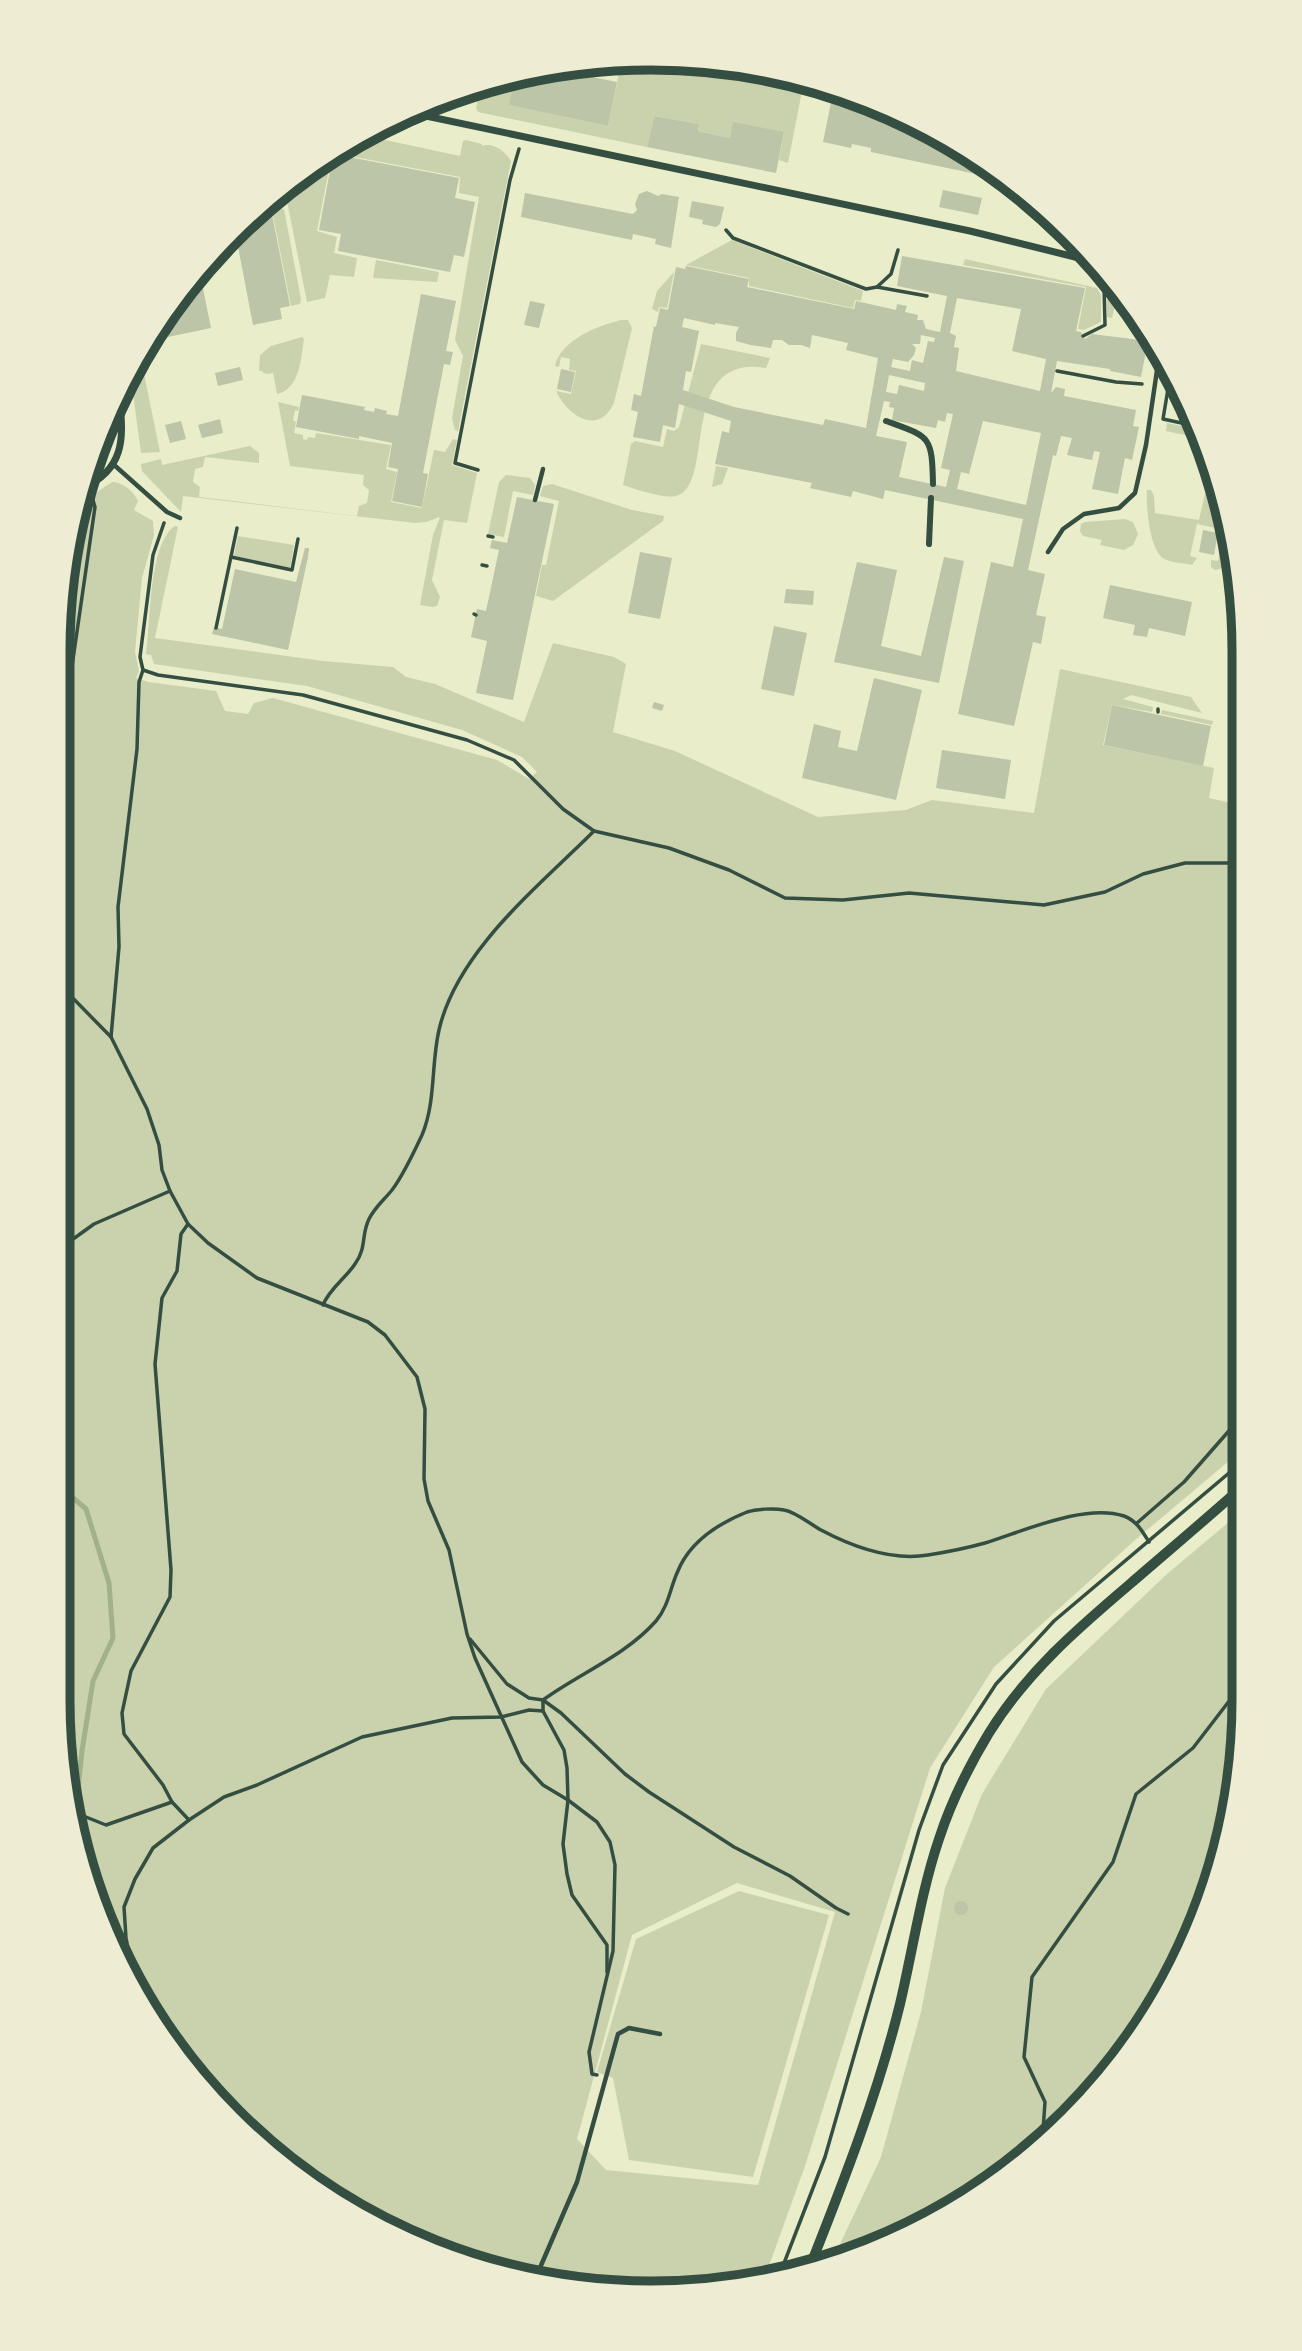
<svg xmlns="http://www.w3.org/2000/svg" width="1302" height="2351" font-family="'Open Sans',sans-serif">
<rect width="100%" height="100%" fill="#e9edc9"/>
<g fill="#cad2ad" fill-rule="evenodd">
<path d="M622,59l106,4 76,18 -16,82 -9,-3 5,-27 -51,-10 -3,15 -32,-7 1,-7 -45,-8 -7,31 -169,-35 -2,-4 3,-14 -16,-3 34,-13 18,-3 -5,30 98,21z"/>
<path d="M362,135l98,21 3,-15 3,-1 16,4v2c11,-4 23,5 29,15l-53,270 -3,-1 -3,-12 11,-62 -8,-16 24,-143 -20,-4 1,-16 -126,-24z"/>
<path d="M332,154l-15,77 20,6 -3,16 23,5 -3,19 -24,-2 -5,23 -18,4 -23,-116z"/>
<path d="M284,209l17,90 -1,5 -9,2 -19,-96z"/>
<path d="M732,240l131,51 -2,10 -6,-1 -2,8 -104,-22v-8l-63,-13z"/>
<path d="M965,259l132,29 4,7v27l-17,8 -6,-1 8,-42 -123,-22z"/>
<path d="M376,260l63,12 -2,10 -64,-4z"/>
<path d="M674,272l-7,36 -8,-1 -1,5 -6,-3 5,-18z"/>
<path d="M1112,291l7,2 8,9 -2,5 -10,-1 -3,12 -5,-1v-21z"/>
<path d="M621,320h7l4,8 -18,75c-16,34 -47,12 -58,-12l15,3 5,-23 -7,-1 1,-11 -9,-2 -2,10 -4,-1c6,-26 42,-40 66,-46z"/>
<path d="M302,337l2,2c-3,19 -4,50 -27,55l-4,-21 -7,1 -7,-4 1,-15 11,-9z"/>
<path d="M701,344l69,14 -4,10c-90,-15 -49,118 -90,128 -12,3 -41,-7 -53,-11l8,-41 4,-3 28,6 4,-18 7,2 5,-4z"/>
<path d="M142,364l18,88 -19,1 -11,-82 2,-5z"/>
<path d="M278,402l21,5 -1,4 -3,-1 -2,10 3,2 -2,11 9,2v4l4,1 1,-3 7,1 1,-5 75,12 -5,24 11,3 -6,30 31,6 12,-58 11,2 8,-13 4,1 -5,25 25,8 -10,50 -23,-3 -12,60 8,17 -3,9 -4,1 -13,-2 13,-70 7,-18 -14,5 -11,1 -232,-27 -2,16 -39,-41 -1,-7 20,-5 1,6 88,-19 9,7v10l-54,-6 -2,10 -8,2 -2,13 7,5 -1,10 158,19 2,-10 8,-3 2,-13 -6,-5 1,-10 -74,-9z"/>
<path d="M1167,423l34,7 2,9 -37,-8z"/>
<path d="M716,466l12,2 -6,16 -10,3z"/>
<path d="M1211,467l23,89 -14,13 -5,1 -4,-3v-7l7,1 6,-31 -27,-6 -7,32 7,2 -5,7c-8,-2 -20,-2 -28,-6 -15,-10 -18,-53 -17,-69h4l3,6 1,17 44,7z"/>
<path d="M506,475l24,3 5,7 -2,10 -20,-4 -9,46 -16,-3 11,-52z"/>
<path d="M112,482c11,0 22,10 26,19l-4,9 19,11 1,14 -12,43 -7,74 4,19 -3,7 12,4 68,9 9,20 23,3 6,-11 19,-5 224,62 32,19 8,-7 -15,-15 -60,-27 -155,-44 -153,-22 -3,-9 -5,-1c5,-31 2,-110 29,-128l3,1 -23,111 168,23 70,6 13,10 29,7 89,38 29,-79 61,14 12,7 -13,68 62,19 143,66 88,-7 26,-10 102,13 26,-144 131,28 11,16 -71,-18 -8,4 30,8 -1,5 -40,-7 -9,40 111,23 -5,30 31,7 2,645 -108,91 -140,126 -64,101 -125,398 -39,108 -76,18 -192,-19 -176,-80 -141,-132 -92,-170 -31,-191 1,-1087 19,-114 16,-5zM737,1883l98,29 -77,273 -152,-15 -29,-31 55,-204z"/>
<path d="M552,484l80,26 32,6 -1,5 -110,80 -17,-5 6,-31h4l13,-64 -19,-5 3,-10z"/>
<path d="M1125,519l8,3 5,12 -5,11 -9,5 -24,-5 2,-5 -19,-4 -3,-5 1,-7 4,-2z"/>
<path d="M238,536l56,9 -4,23 -56,-12z"/>
<path d="M1238,568l1,30 -5,-2c-6,-16 -12,-13 4,-28z"/>
<path d="M1162,710l51,11 -1,4 -51,-11z"/>
<path d="M1242,1511l1,227 -19,116 -59,142 -123,150 -164,102 -45,11 48,-102 40,-145 24,-124 37,-94 64,-105 121,-115z"/>
<path d="M739,1891l90,24 -76,262 -124,-17 -16,-82 -16,-6 39,-133z"/>
</g>
<g fill="none" stroke-linecap="round" stroke-linejoin="round">
<path stroke="#a3b18a" stroke-width="5" d="M58,1485l28,24 23,74 4,55 -20,43 -11,70 -6,58"/>
</g>
<g fill="#bcc5a7" fill-rule="evenodd">
<path d="M553,69l64,13 -9,44 -99,-21 6,-30z"/>
<path d="M834,88l10,2 103,47 67,48 -15,-3 1,-3 -129,-27v-4l-19,-4 -1,4 -28,-6z"/>
<path d="M654,116l45,8 -1,7 32,7 3,-16 51,10 -8,41 -129,-26z"/>
<path d="M333,154l126,24 -4,20 20,4 -11,55 -10,-2 -4,17 -112,-21 3,-17 -22,-4z"/>
<path d="M943,190l39,8 -4,17 -39,-8z"/>
<path d="M647,191l11,5 4,-2 17,3 -8,51 -16,-4 1,-5 -23,-5 -1,6 -111,-23 4,-24 108,21 4,-4 -2,-6 4,-10z"/>
<path d="M692,201l32,6 -4,17 -4,3 -14,-3 1,-4 -14,-3z"/>
<path d="M267,202l1,8 3,-1 19,97 -10,2 2,11 -29,6 -18,-94z"/>
<path d="M902,256l183,32 -9,43 5,1 4,7 7,-5 56,7 -7,36 -31,-6v-2l-53,-8 -6,32 5,-6 9,2 -1,7 72,14 -3,16 6,1 -7,33 -7,-2 -7,36 -26,-5 8,-37 -6,-1 -2,9 -25,-5 5,-17 -11,-2 -5,20 -3,-1 -25,115 17,4 -9,41 10,2 -5,27 -8,-2 -19,84 -56,-12 33,-152 22,5 10,-48 -138,-29 -2,9 -30,-8 -2,6 -41,-9 2,-5 -97,-19 7,-33 7,2 2,-12 -52,-17 -4,24 -12,-3 -3,17 -27,-5 5,-25 -7,-2 3,-16 7,2 13,-70 2,1 4,-19 8,2 8,-43 9,2 1,-3 63,13 -2,8 107,22 2,-8 40,9 1,-6 10,2 -2,6 13,3 -1,5h6l3,9 14,3 7,-36 -50,-10zM957,298l64,11 -9,42 34,8 -6,32 -84,-20 3,-23 -5,-1 2,-11 -6,-3zM684,318l31,7v-2l24,4 -3,6v8l15,4 20,3 2,-8h9l7,5h12l9,3 2,-13 36,8 -2,7 32,8 -12,70 -41,-9 -2,6 -89,-18 -51,-17 3,-19 5,1 8,-41 -17,-4zM921,335l14,3 -1,4 -6,-1 -5,22 -11,-3 -2,11 -19,-4 2,-8 15,3 6,-7 2,-7 -4,-4h8zM889,375l36,8 -1,8 -25,-6 -2,9 -11,-2zM884,401l6,1 -1,5 5,1 -2,12 44,8 2,-8 7,2 2,-9 6,1 -12,54 9,2 -4,17 -47,-10 8,-35 -31,-6zM983,421l58,12 -15,72 -69,-16 4,-17 8,2z"/>
<path d="M199,269l12,59 -43,9 -4,-20z"/>
<path d="M421,294l35,7 -10,50 7,1 -3,13 -6,-1 -21,109 5,1 -6,33 -30,-6 6,-32 -10,-2 4,-24 -33,-7v3l-63,-12 6,-32 63,12 -1,3 10,2 1,-4 12,3 -1,3 12,2z"/>
<path d="M530,301l15,3 -6,24 -15,-3z"/>
<path d="M240,367l3,13 -25,6 -3,-13z"/>
<path d="M561,369l14,3 -4,20 -14,-3z"/>
<path d="M1192,410l4,9 3,5 -10,-2z"/>
<path d="M220,419l3,14 -21,5 -4,-13z"/>
<path d="M181,421l5,18 -16,4 -5,-18z"/>
<path d="M517,497l37,7 -41,196 -37,-7 11,-52 -16,-4 6,-28 9,2 13,-61 -9,-2 2,-8 15,3z"/>
<path d="M1203,530l15,3 -4,22 -15,-3z"/>
<path d="M305,548h4l-1,9 -20,93 -76,-16 2,-7 8,2 13,-60 61,13z"/>
<path d="M640,552l32,6 -12,61 -32,-6z"/>
<path d="M944,557l20,4 -25,122 -105,-21 23,-100 40,8 -16,76 40,10z"/>
<path d="M1110,585l82,17 -7,34 -36,-8 -2,9 -14,-2 2,-10 -32,-7z"/>
<path d="M786,589l28,2 -1,14 -29,-2z"/>
<path d="M774,626l33,7 -13,63 -33,-7z"/>
<path d="M874,678l48,12 -26,110 -94,-22 12,-54 27,7 -3,16 19,4z"/>
<path d="M654,702l10,3 -2,6 -10,-3z"/>
<path d="M1112,705l99,21 -8,40 -99,-21z"/>
<path d="M942,750l69,10 -6,39 -69,-11z"/>
<circle cx="961" cy="1908" r="7"/>
</g>
<g fill="none" stroke-linecap="round" stroke-linejoin="round">
<g stroke="#344e41" stroke-width="3.5">
<path d="M726,230l7,8 133,51 11,-2 50,9"/>
<path d="M877,287l14,-13 7,-24"/>
<path d="M1083,336l22,-11 -1,-39"/>
<path d="M1057,371l59,11 26,2"/>
<path d="M1171,371l-8,48 37,8"/>
<path d="M478,470l-23,-7 55,-283 9,-31"/>
<path d="M164,523l-11,32 -11,86 -2,16 3,13 -4,12 -2,67 -19,158 1,40 -8,90 36,72 12,36 3,25 8,21 18,33 20,19 49,35 111,44 17,13 32,42 8,32 -1,70 4,22 21,49 18,84 8,24 47,104 21,23 25,15 29,22 13,20 5,23 -2,86 -24,101 3,22 5,1"/>
<path d="M488,536l5,1"/>
<path d="M231,557l61,13 6,-31"/>
<path d="M482,565l5,1"/>
<path d="M474,614l2,1"/>
<path d="M216,628l21,-100"/>
<path d="M143,670l15,5 145,20 164,45 47,20 49,49 31,22 75,17 60,22 56,28 58,2 66,-7 135,12 61,-13 38,-18 42,-11h55"/>
<path d="M59,691l11,-11 25,-173 -3,-10"/>
<path d="M1158,712v-3"/>
<path d="M59,851l8,-39 -8,-28"/>
<path d="M59,984l52,53"/>
<path d="M188,1224l-7,10 -4,37 -15,27 -7,66 16,206 -1,27 -39,74 -9,42 2,21 39,51 9,17 17,18"/>
<path d="M58,1247l11,-5 25,-18 76,-33"/>
<path d="M323,1305c7,-17 22,-26 32,-41 12,-17 6,-29 14,-45 6,-12 14,-18 23,-29 10,-13 23,-40 30,-55 14,-33 9,-71 17,-105 18,-79 99,-143 155,-199"/>
<path d="M1137,1523l47,-41 58,-66"/>
<path d="M470,1639l37,45 22,14 14,2 18,13 64,61 24,18 85,55 56,29 46,32 12,6"/>
<path d="M543,1711l21,39 3,18 1,32 -5,44 4,30 5,21 35,50v27"/>
<path d="M76,1813l30,12 66,-23"/>
<path d="M133,1973l-7,-35 -2,-31 11,-28 18,-31 36,-28 35,-23 33,-12 105,-48 90,-19 49,-1 28,-7 14,1v-11c37,-27 82,-44 113,-79 12,-14 14,-32 21,-48 12,-31 40,-49 70,-61 9,-3 27,-4 37,-2 12,2 26,14 37,20 32,17 70,31 107,25 19,-3 39,-7 57,-12 39,-12 100,-40 139,-27 13,5 18,15 25,26"/>
<path d="M1042,2146l3,-44 -21,-45 8,-80 81,-115 23,-68 57,-46 50,-65"/>
<path d="M781,2271l44,-114 94,-327 24,-65 53,-81 58,-63 188,-159"/>
</g>
<g stroke="#344e41" stroke-width="4.5">
<path d="M113,464l54,48 13,6"/>
<path d="M535,500l8,-31"/>
<path d="M1048,552l15,-23 21,-15 35,-6 16,-15 11,-48 14,-95"/>
<path d="M536,2277l41,-95 41,-148 11,-6 31,6"/>
</g>
<g stroke="#344e41" stroke-width="6">
<path d="M886,421c44,16 46,14 47,63"/>
<path d="M929,544l2,-46"/>
</g>
<g stroke="#344e41" stroke-width="7">
<path d="M407,112l563,119 121,30"/>
<path d="M82,488c42,-17 43,-51 37,-89"/>
</g>
<path stroke="#344e41" stroke-width="10" d="M811,2264c34,-86 67,-171 89,-260 13,-55 21,-112 39,-165 12,-37 30,-73 50,-106 37,-60 88,-104 141,-149 37,-32 75,-64 112,-97"/>
</g>
<path d="M0 0H1302V2351H0ZM651 70H651A581 581 0 0 1 1232 651V1700A581 581 0 0 1 651 2281H651A581 581 0 0 1 70 1700V651A581 581 0 0 1 651 70Z" fill="#eeecd3" fill-rule="evenodd"/>
<path fill="none" stroke="#344e41" stroke-width="9" d="M651 70H651A581 581 0 0 1 1232 651V1700A581 581 0 0 1 651 2281H651A581 581 0 0 1 70 1700V651A581 581 0 0 1 651 70Z"/>
</svg>
